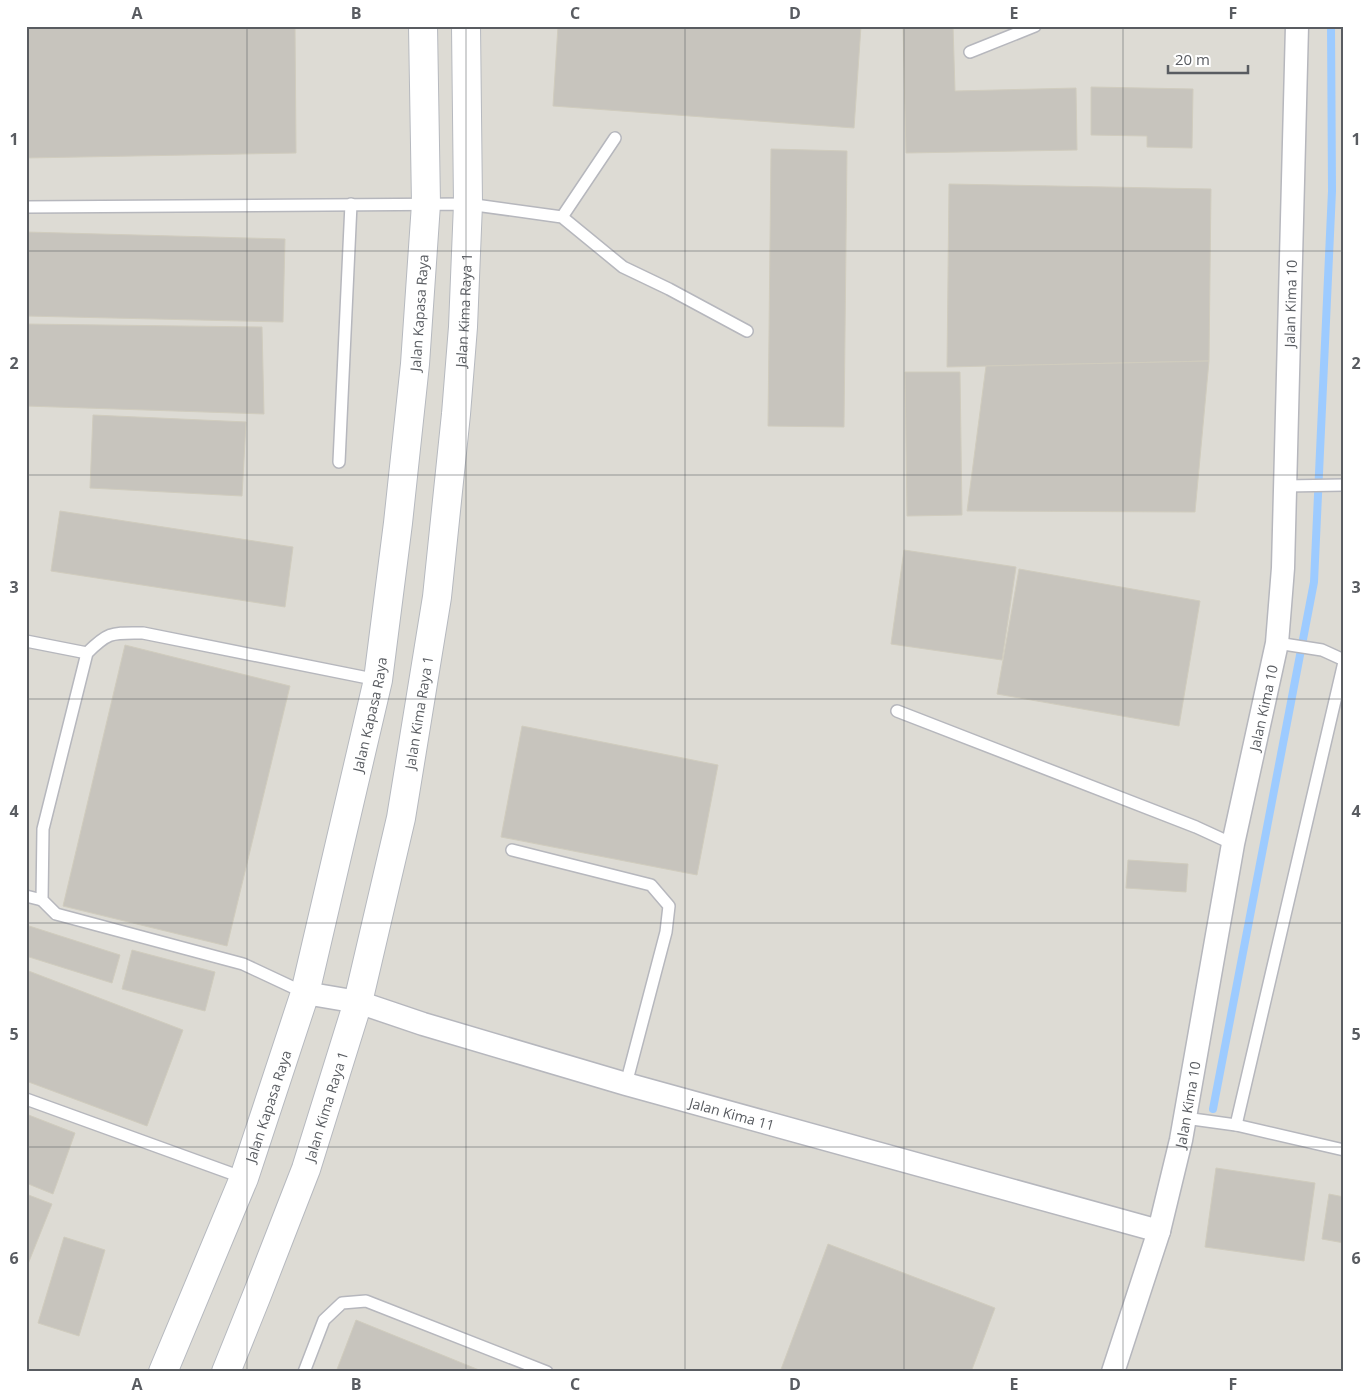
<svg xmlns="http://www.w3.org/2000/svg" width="1370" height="1398" font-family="'Open Sans',sans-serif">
<rect width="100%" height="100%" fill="#eceae0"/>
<rect fill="#dddbd4" x="26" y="26" width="1318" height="1346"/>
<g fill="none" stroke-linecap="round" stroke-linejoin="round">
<path stroke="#9dcbff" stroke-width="8" d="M1213,1109l101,-527 18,-391 -1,-165"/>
</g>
<g fill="#c7c4bd" stroke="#d0ccbe">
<path d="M26,26h269l1,127 -270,5z"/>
<path d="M558,26h303l-7,102 -301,-22z"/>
<path d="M903,26h50l2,65 121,-3 1,62 -171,3z"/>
<path d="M1091,87l102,2 -1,59 -45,-1v-11l-56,-1z"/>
<path d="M771,149l76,2 -3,276 -76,-1z"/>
<path d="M949,184l262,5 -2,172 -262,6z"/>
<path d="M26,232l259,7 -2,83 -257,-6z"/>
<path d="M26,324l236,3 2,87 -238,-8z"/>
<path d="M1209,361l-14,151 -228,-1 19,-145z"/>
<path d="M905,372h55l2,143 -55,1z"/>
<path d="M93,415l153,7 -4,74 -152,-8z"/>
<path d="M60,511l233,36 -8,60 -234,-36z"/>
<path d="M904,550l112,17 -14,93 -111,-16z"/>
<path d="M1019,569l181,32 -21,125 -182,-32z"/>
<path d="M125,645l165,41 -63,260 -164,-40z"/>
<path d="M522,726l196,39 -21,110 -196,-38z"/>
<path d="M1128,860l60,4 -2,28 -60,-4z"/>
<path d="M26,925l94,30 -8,28 -86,-27z"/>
<path d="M132,950l83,22 -10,39 -83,-22z"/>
<path d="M26,970l157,60 -36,96 -121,-45z"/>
<path d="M26,1114l49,19 -22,61 -27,-11z"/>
<path d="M1216,1168l99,15 -11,78 -99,-14z"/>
<path d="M26,1194l26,10 -26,65z"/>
<path d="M1329,1194l15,3v46l-22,-4z"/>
<path d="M64,1237l41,13 -26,86 -41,-13z"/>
<path d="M828,1244l167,64 -24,64h-191z"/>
<path d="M356,1320l128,52h-148z"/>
</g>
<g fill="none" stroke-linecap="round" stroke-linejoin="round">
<g stroke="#b6b7bd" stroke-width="14">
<g id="lane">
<path d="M970,52l65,-26"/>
<path d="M26,207l442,-3 94,13 61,50 46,22 78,42"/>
<path d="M562,217l53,-79"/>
<path d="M339,462l12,-258"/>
<path d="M1285,486l59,-1"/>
<path d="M26,641l61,12"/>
<path d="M1277,643l45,7 22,10"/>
<path d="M897,711l299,116 37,17"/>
<path d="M512,850l139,35 18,21 -3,26 -40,152"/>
<path d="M26,896l16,4"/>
<path d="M305,993l-62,-29 -187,-50 -14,-14 1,-71 44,-176c22,-22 25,-20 56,-20l235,47"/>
<path d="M26,1099l218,79"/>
<path d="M1185,1118l51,7 108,25"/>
<path d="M1236,1125l108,-463"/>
<path d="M304,1372l20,-52 18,-17 24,-2 181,71"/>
</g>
</g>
<g stroke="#b6b7bd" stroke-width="25">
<g id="street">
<path id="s1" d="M305,993l53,9 65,22 203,60 533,147"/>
<path id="s2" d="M1113,1372l46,-141 22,-91 52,-296 44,-201 6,-75 14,-542"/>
</g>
</g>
<g stroke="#b6b9bf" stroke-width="30">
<g id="secondary">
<path id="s3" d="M163,1372l81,-194 61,-185 73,-313 20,-157 17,-159 11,-160 -3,-178"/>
<path id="s4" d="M226,1372l31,-77 49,-126 52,-167 43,-184 36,-221 19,-183 7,-87 5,-123 -2,-178"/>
</g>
</g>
<use href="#lane" stroke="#fff" stroke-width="11"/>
<use href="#street" stroke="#fff" stroke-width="22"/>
<use href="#secondary" stroke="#fff" stroke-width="28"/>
</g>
<path fill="none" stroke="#595c61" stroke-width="1" stroke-opacity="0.55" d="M247,26v1346M466,26v1346M685,26v1346M904,26v1346M1123,26v1346M26,251h1318M26,475h1318M26,699h1318M26,923h1318M26,1147h1318"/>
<g text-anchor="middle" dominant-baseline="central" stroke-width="4" stroke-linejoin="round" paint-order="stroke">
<g font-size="14" fill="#595c61" stroke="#fff">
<text stroke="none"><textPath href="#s2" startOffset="1088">Jalan Kima 10</textPath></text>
<text stroke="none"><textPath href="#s4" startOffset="1094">Jalan Kima Raya 1</textPath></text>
<text stroke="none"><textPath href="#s3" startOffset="1096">Jalan Kapasa Raya</textPath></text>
<text stroke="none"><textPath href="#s2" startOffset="682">Jalan Kima 10</textPath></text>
<text stroke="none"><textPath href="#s4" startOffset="689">Jalan Kima Raya 1</textPath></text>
<text stroke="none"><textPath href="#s3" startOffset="691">Jalan Kapasa Raya</textPath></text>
<text stroke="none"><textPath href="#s2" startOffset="278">Jalan Kima 10</textPath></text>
<text stroke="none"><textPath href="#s3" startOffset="286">Jalan Kapasa Raya</textPath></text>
<text stroke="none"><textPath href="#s4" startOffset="284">Jalan Kima Raya 1</textPath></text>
<text stroke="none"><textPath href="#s1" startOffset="444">Jalan Kima 11</textPath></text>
</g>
</g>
<rect width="1370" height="1398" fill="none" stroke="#ffffff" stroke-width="55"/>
<path d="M1168 65v8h80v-8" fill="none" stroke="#595c61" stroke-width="2.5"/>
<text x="1175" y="65" font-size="15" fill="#595c61" stroke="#ffffff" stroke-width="4" paint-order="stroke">20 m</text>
<rect x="28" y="28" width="1314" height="1342" fill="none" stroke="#595c61" stroke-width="2"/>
<g font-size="16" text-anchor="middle" font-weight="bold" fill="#595c61">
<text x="137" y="19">A</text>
<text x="356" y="19">B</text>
<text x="575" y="19">C</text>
<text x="795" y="19">D</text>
<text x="1014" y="19">E</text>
<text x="1233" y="19">F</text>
<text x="14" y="145">1</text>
<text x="1356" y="145">1</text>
<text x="14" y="369">2</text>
<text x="1356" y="369">2</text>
<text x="14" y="593">3</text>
<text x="1356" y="593">3</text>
<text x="14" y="817">4</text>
<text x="1356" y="817">4</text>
<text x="14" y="1040">5</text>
<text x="1356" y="1040">5</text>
<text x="14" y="1264">6</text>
<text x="1356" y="1264">6</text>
<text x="137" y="1390">A</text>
<text x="356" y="1390">B</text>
<text x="575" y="1390">C</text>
<text x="795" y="1390">D</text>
<text x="1014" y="1390">E</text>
<text x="1233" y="1390">F</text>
</g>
</svg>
